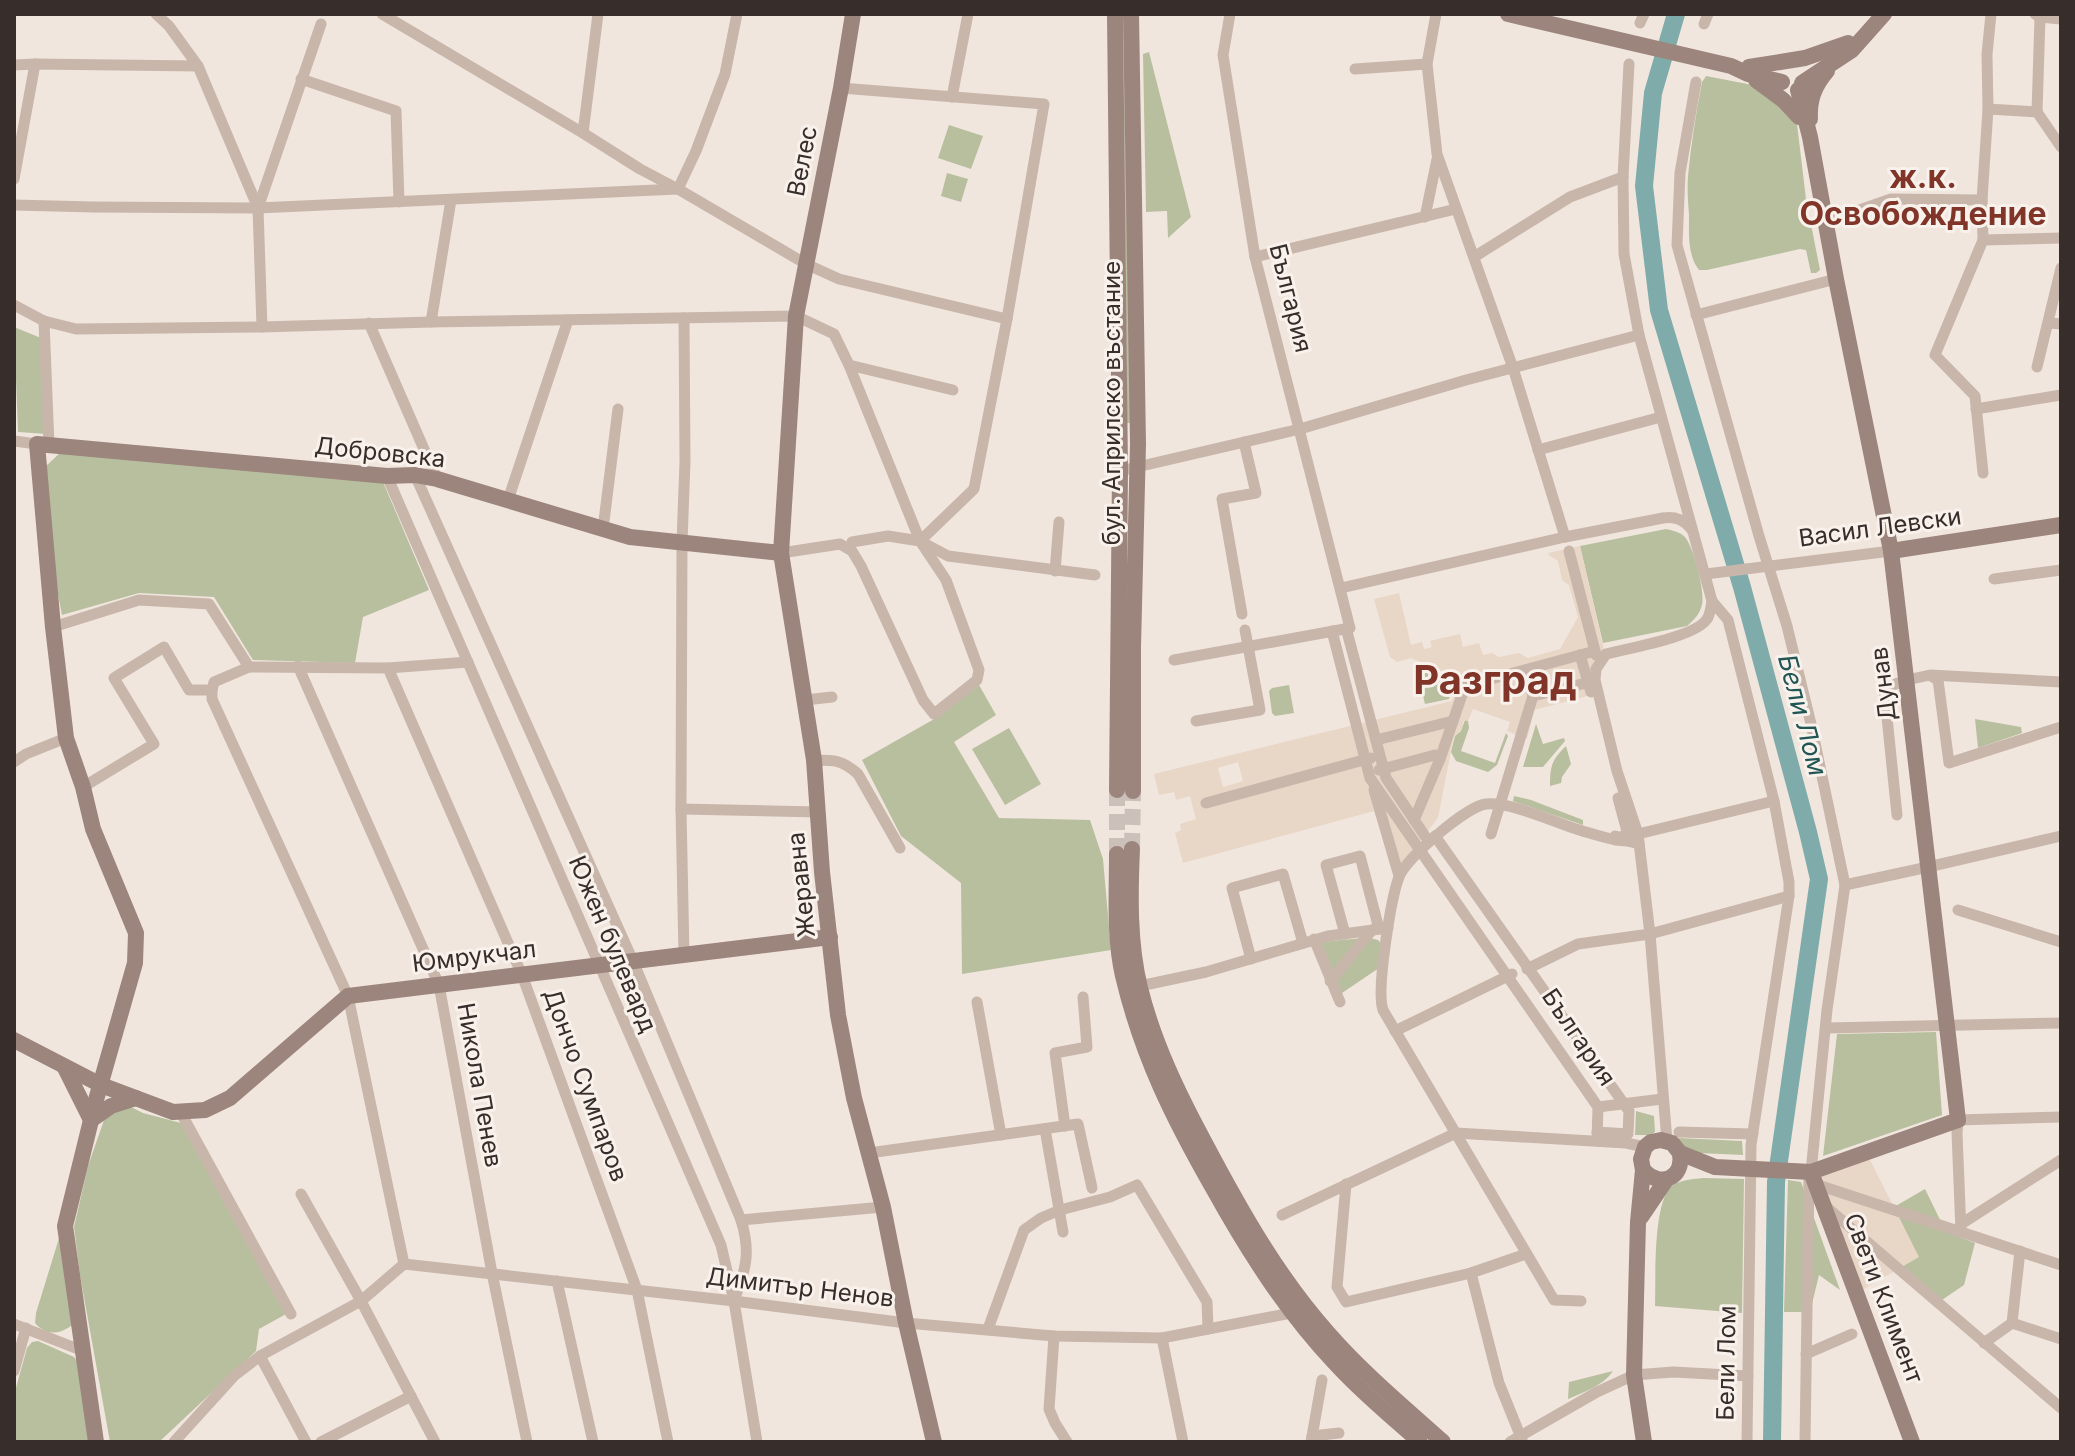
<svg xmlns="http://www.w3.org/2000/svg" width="2075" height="1456" font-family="Inter,sans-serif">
<rect width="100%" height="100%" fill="#f1e6de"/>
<g fill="#b8bf9f">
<path d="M1123,14l8,409h-4z"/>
<path d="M1149,52l42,165 -23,21 -1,-27 -21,1 -3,-158z"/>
<path d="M1706,76l52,10 39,38 9,75 14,71 -4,3h-5l-5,-23 -6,-1 -93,21h-8c-12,-15 -10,-38 -10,-56 -1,-12 -2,-25 -1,-38 3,-32 8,-63 14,-94z"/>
<path d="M949,125l34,11 -12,33 -33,-11z"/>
<path d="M947,173l21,6 -7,23 -20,-6z"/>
<path d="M14,327l27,11 6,96 -29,-2z"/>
<path d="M61,452l322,30 46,108 -66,27 -8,46 -102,-3 -39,-63 -75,-4 -77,22 -10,-51 -6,-98z"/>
<path d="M1666,529c6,1 13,3 18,7 10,10 21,56 18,69 -3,10 -8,15 -15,21l-84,17 -23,-97z"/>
<path d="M1423,667l32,14 -6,18 -24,5 -8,-33z"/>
<path d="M979,685l17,30 -42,27 45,76 91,2 13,39 8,91 -149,24 -1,-91 -60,-47 -39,-76 74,-42z"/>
<path d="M1289,685l5,28 -19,3 -3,-3 -3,-22 3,-3z"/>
<path d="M1975,719l46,8 1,6 -44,15z"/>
<path d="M1465,720l3,1 1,7 -8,23 34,12 11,-30 2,3 -11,29 -9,7 -32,-11 -5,-9 4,-16 6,-5z"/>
<path d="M1536,724l7,20 21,-6 1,3 -22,26h-20z"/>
<path d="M1009,728l32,56 -36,21 -33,-56z"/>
<path d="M1566,746l5,18 -9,13 -1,6 -11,3c0,-21 2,-26 16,-40z"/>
<path d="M1514,796l17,4 52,20v5l-70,-24z"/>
<path d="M1364,938l-34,39 -13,-33 13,-3z"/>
<path d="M1370,938l8,2 6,7 -2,19 -43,29 -6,-14z"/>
<path d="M1936,1032l6,83 -119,41 14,-122z"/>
<path d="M129,1106l14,7 38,10 107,190 -29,16 -3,22 -97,91h-49l-30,-167 -6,-48 14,-61 16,-46 13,-12z"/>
<path d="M1636,1111l18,5 1,16 -5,3h-15z"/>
<path d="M1679,1138l63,3 1,14 -44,-2 -10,-3 -10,-8z"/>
<path d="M1703,1178l41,1 -2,134 -87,-7c1,-25 -3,-106 18,-121 8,-5 21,-6 30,-7z"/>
<path d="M1788,1180l13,2 39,108 -21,-15 -9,37h-26z"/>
<path d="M1925,1189l21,43 29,11 -11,42 -25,17 -38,-35 17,-10 -24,-50z"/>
<path d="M60,1235l13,89c-12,11 -27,12 -38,-1l1,-10z"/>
<path d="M38,1341l36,16 6,8 11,77h-77v-47l13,-47 5,-6z"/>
<path d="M1613,1371c-10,15 -29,21 -45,28l1,-17z"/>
</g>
<g fill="#e8d6c7" fill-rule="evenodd">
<path d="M1580,546l24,104 -9,44 -61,16 -7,29 -20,-8 3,-9 -37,-13 -5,12 -4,-1 -3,11 -7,5 -16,82 -44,56 -20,-63 -191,52 -8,-30 6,-3 -1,-6 16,-5 -6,-23 -14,4 -2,-8 -15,3 -5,-21 298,-73 7,-23 -48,-20 -14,4 -7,-5 -16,-58 25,-6 12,52 11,-3 2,7 8,-2 -2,-6 30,-7 3,13 16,-4 4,12 9,-2 7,4 20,-4 9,5 32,-9 18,-32 -9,-32 -7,-5 -4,-19 -8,-5 -2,-3zM1238,762l5,19 -20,6 -5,-19z"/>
<path d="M1868,1156l51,101 -57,33 -42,-109 4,-8z"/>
</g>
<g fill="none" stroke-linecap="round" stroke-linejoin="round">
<path stroke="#7facaa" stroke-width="18" d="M1676,14l-23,79 -9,93 15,124 83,277 66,245 11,47 -43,303 -4,260"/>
<g stroke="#ccc1ba" stroke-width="16" stroke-dasharray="16 8" stroke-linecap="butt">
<path d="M1132,849l1,-58"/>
<path d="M1117,854v-64"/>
</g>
<g stroke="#c9b6ab" stroke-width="11">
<path d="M156,14l13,12 29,40 60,142 4,119"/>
<path d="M382,14l201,119 57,36 38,20 128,75 33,15 168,40"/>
<path d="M1436,14l-9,50 10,90 76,214 52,169"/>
<path d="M2035,14l5,3 21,2"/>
<path d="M1640,23l4,-9"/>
<path d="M1704,24l4,-10"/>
<path d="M1629,64l-6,113 1,77 15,81 73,266 16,19 46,181 15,81v14l-38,249 -4,297"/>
<path d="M14,65l21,-1 163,2"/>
<path d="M1355,69l72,-5"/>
<path d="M301,79l95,32 3,91"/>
<path d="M1696,82l-16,91 -3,72 82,291 28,90 24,98 34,161 -18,125 -16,162"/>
<path d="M841,88l203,16 -37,215 -33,170 -54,52"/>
<path d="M952,97l16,-83"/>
<path d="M1988,109l49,3"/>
<path d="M2037,112l3,-95"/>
<path d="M2037,112l24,35"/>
<path d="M583,133l15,-119"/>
<path d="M14,179l21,-115"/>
<path d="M14,205l79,2 165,1 420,-19 18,-38 29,-77 12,-60"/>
<path d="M258,208l63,-184"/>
<path d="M1425,217l12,-58"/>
<path d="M1825,222l66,-23 91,1"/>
<path d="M1983,240l78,-2"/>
<path d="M1255,257l201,-48"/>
<path d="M1474,257l96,-60 53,-20"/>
<path d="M14,305l30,16 32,8 186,-2 169,-5 365,-6 38,18 15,31 71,176 26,39 33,90 -2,10 -43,34 -11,-14 -62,-134 -9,-15 -12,-7 -59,9"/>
<path d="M1696,315l140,-36"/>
<path d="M684,318l1,144 -3,80 -1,267 3,146"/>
<path d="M44,321l5,124"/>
<path d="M431,322l20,-122"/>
<path d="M369,323l68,156"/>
<path d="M2049,323l12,1"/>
<path d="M849,365l104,25"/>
<path d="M2037,367l24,-99"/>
<path d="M1976,409l85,-14"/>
<path d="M14,441l23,3"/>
<path d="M1538,450l123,-33"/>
<path d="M1120,471l180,-42 166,-49 173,-45"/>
<path d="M1983,473l-8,-77 -40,-41 48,-115 -1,-40 6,-91 -1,-55 4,-40"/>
<path d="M415,475l218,486 108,259c10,32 5,50 -7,80"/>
<path d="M387,476l334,769 13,56 23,141"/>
<path d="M508,500l60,-180"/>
<path d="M603,529l15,-120"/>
<path d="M852,542l36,-6 32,5 28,15 147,19"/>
<path d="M1569,551l27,104"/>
<path d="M1055,571l4,-49"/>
<path d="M1706,574l185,-23"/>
<path d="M1994,579l67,-9"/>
<path d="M1341,588l224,-51 98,-19c13,-2 21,2 29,12"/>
<path d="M1242,614l-20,-115 34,-6 -12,-51"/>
<path d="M53,627l86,-27 70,4 40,63"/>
<path d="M1346,628l40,150 43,64"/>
<path d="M1332,631l38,147 228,329 -1,34"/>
<path d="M1580,655l11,37"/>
<path d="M1174,660l176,-32 -95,-371 -32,-202 7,-41"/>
<path d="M298,666l141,319 53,288 35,169"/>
<path d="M388,668l134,307 115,315 31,152"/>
<path d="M1526,670l7,26"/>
<path d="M1931,676l7,4 11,83 112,-36"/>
<path d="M212,690v9l136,297 56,268"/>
<path d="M212,690l2,-8 35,-15 139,1 80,-6"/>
<path d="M805,700l27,-3"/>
<path d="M1196,721l64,-11 -15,-80"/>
<path d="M1376,740l77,-19"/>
<path d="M814,760c21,0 28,0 44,14l42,74"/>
<path d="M14,762l12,-8 40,-16"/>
<path d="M1379,770l56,-15 5,4"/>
<path d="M83,787l71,-43 -40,-66 50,-31 25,43h23"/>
<path d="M1374,790l25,86"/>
<path d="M1206,803l165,-45"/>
<path d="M681,809l137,3"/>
<path d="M1897,815l-13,-127 23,-8 23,-5 131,7"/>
<path d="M1414,820l26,-61 25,-73 130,-35"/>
<path d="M1491,834l42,-138 61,-15"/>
<path d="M1638,834l136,-33"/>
<path d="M1435,836l194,275 -1,23 -31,-2"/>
<path d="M1615,836l4,1 9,-2 -10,-37"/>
<path d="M1845,885l83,-18 133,-31"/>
<path d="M1958,910l103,32"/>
<path d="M1345,934l-19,-69 34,-9 19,73"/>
<path d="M1314,939l26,63"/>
<path d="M1251,959l-19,-71 51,-14 20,69"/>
<path d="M1527,969l51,-25 72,-10 139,-38"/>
<path d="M1330,981l42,-51"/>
<path d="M1135,987l71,-15 122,-36 60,-8"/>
<path d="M977,1002l24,133"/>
<path d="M1826,1028l235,-5"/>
<path d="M1395,1031l117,-57"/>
<path d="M1598,1107l64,-8"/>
<path d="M181,1113l110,201"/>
<path d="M2061,1117l-103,3 -1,13 4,99 100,33"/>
<path d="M1065,1126l-10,-73 32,-6 -4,-50"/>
<path d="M1045,1129l18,103"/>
<path d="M1679,1132l74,2"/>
<path d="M1667,1141l-17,-207 -12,-100 -21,-63 -22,-91 1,-11 10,-15c22,-6 90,-17 101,-35 3,-4 4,-12 5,-18"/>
<path d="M869,1153l209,-29 14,64"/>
<path d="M1346,1184l-9,103 9,15 125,-29 55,-19"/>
<path d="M1815,1184l146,48"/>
<path d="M301,1194l60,107 74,141"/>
<path d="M1824,1205l237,203"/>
<path d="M1282,1215l174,-82 170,10 19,4"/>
<path d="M741,1220l142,-13"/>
<path d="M1961,1224l100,-64"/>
<path d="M404,1264l330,37 172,22 148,13 108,2 129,-25"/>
<path d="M1471,1273l28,110 23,57"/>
<path d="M557,1281l36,161"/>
<path d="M1581,1301l-27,-1 -171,-290c-7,-20 8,-112 16,-133 7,-19 68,-71 87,-73 25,-3 74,21 100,28 10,3 20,6 30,8 8,1 15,1 23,4"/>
<path d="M2012,1323l49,16"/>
<path d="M14,1324l69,27"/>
<path d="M988,1329l36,-99 17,-12 19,-8 50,-13 27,-12 70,117 1,27"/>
<path d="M1054,1336l-5,73 6,14 12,19"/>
<path d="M1162,1338l21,104"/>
<path d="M1984,1343l28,-20 8,-72"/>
<path d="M1806,1354l46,-20"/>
<path d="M260,1356l46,86"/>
<path d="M14,1371l12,-43"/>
<path d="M1312,1436l27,-3"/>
<path d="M174,1442l60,-66 26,-20 101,-55 43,-37"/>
<path d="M321,1442l90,-46"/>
<path d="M1311,1442l11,-62"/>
<path d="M1510,1442l87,-50 37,-17 39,-3 75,4"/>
<path d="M1805,1442l4,-267"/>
</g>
<g stroke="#9c857c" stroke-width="16">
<path d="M853,14l-12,74 -45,228 -15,237 33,207 8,112 16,143 16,83 29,109 23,116 28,119"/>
<path d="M1115,14l5,457 -3,319"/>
<path d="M1131,14l7,430 -5,203v144"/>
<path d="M1508,14l223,52 17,8 34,8"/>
<path d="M1749,67l56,-9 43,-15"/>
<path d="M1756,80l27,20 16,17"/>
<path d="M1802,83l50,-33 32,-36"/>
<path d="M1810,119c-1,-19 4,-33 17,-48"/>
<path d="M1891,551l170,-26"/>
<path d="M1132,849c-2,46 -3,94 8,139 14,56 39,107 66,157 35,66 72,132 122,188 35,40 76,74 115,109"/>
<path d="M1117,854c0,40 -3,83 6,122 19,80 50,142 90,212 35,63 73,123 122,175 26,29 56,53 85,79"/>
<path d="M14,1040l87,45 72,27 32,-2 25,-12 118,-102 482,-59"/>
<path d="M65,1068l26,52"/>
<path d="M91,1120l20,-14 25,-8"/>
<path d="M1643,1170c17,18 41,9 37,-17"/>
<path d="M1811,1172l101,270"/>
<path d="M1641,1217l25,-37"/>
<path d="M96,1442l-31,-216 31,-126 39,-137 1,-30 -43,-104 -10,-42 -17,-49 -13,-111 -16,-183 350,32 28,-1 22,4 193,58 151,16"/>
<path d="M1644,1442l-10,-67 4,-153 5,-52 -2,-11 4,-12 6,-5 10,-2 11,3 8,10 35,14 96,5 147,-52 -67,-569 -55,-272 -26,-142 -12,-47"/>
</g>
</g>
<g text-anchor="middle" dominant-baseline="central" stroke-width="6" stroke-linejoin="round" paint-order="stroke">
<g font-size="24" fill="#372d2a" stroke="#f9f1eb">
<text transform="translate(802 161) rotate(-79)">Велес</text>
<text transform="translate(1291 298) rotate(76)">България</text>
<text transform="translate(1111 403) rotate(-90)">бул. Априлско въстание</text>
<text transform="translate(380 452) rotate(6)">Добровска</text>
<text transform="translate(1880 527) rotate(-8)">Васил Левски</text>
<text transform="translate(1883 684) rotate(-97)">Дунав</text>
<text transform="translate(801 885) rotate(-96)">Жеравна</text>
<text transform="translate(613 944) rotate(67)">Южен булевард</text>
<text transform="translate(474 956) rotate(-7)">Юмрукчал</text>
<text transform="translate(1579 1037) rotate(56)">България</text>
<text transform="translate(480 1085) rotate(80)">Никола Пенев</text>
<text transform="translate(586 1085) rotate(70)">Дончо Сумпаров</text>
<text transform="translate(800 1287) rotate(7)">Димитър Ненов</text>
<text transform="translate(1884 1298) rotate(69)">Свети Климент</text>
<text transform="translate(1726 1363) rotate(-89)">Бели Лом</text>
</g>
<g font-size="26" font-style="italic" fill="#225654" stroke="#f9f1eb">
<text transform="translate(1803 715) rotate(75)">Бели Лом</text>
</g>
<g font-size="32" font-weight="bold" fill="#803528" stroke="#f9f1eb">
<text x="1923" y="176">ж.к.<tspan x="1923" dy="37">Освобождение</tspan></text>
</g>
<g font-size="40" font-weight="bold" fill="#803528" stroke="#f9f1eb">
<text x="1495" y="679">Разград</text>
</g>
</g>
<rect width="2075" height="1456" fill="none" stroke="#372d2a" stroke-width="32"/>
</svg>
